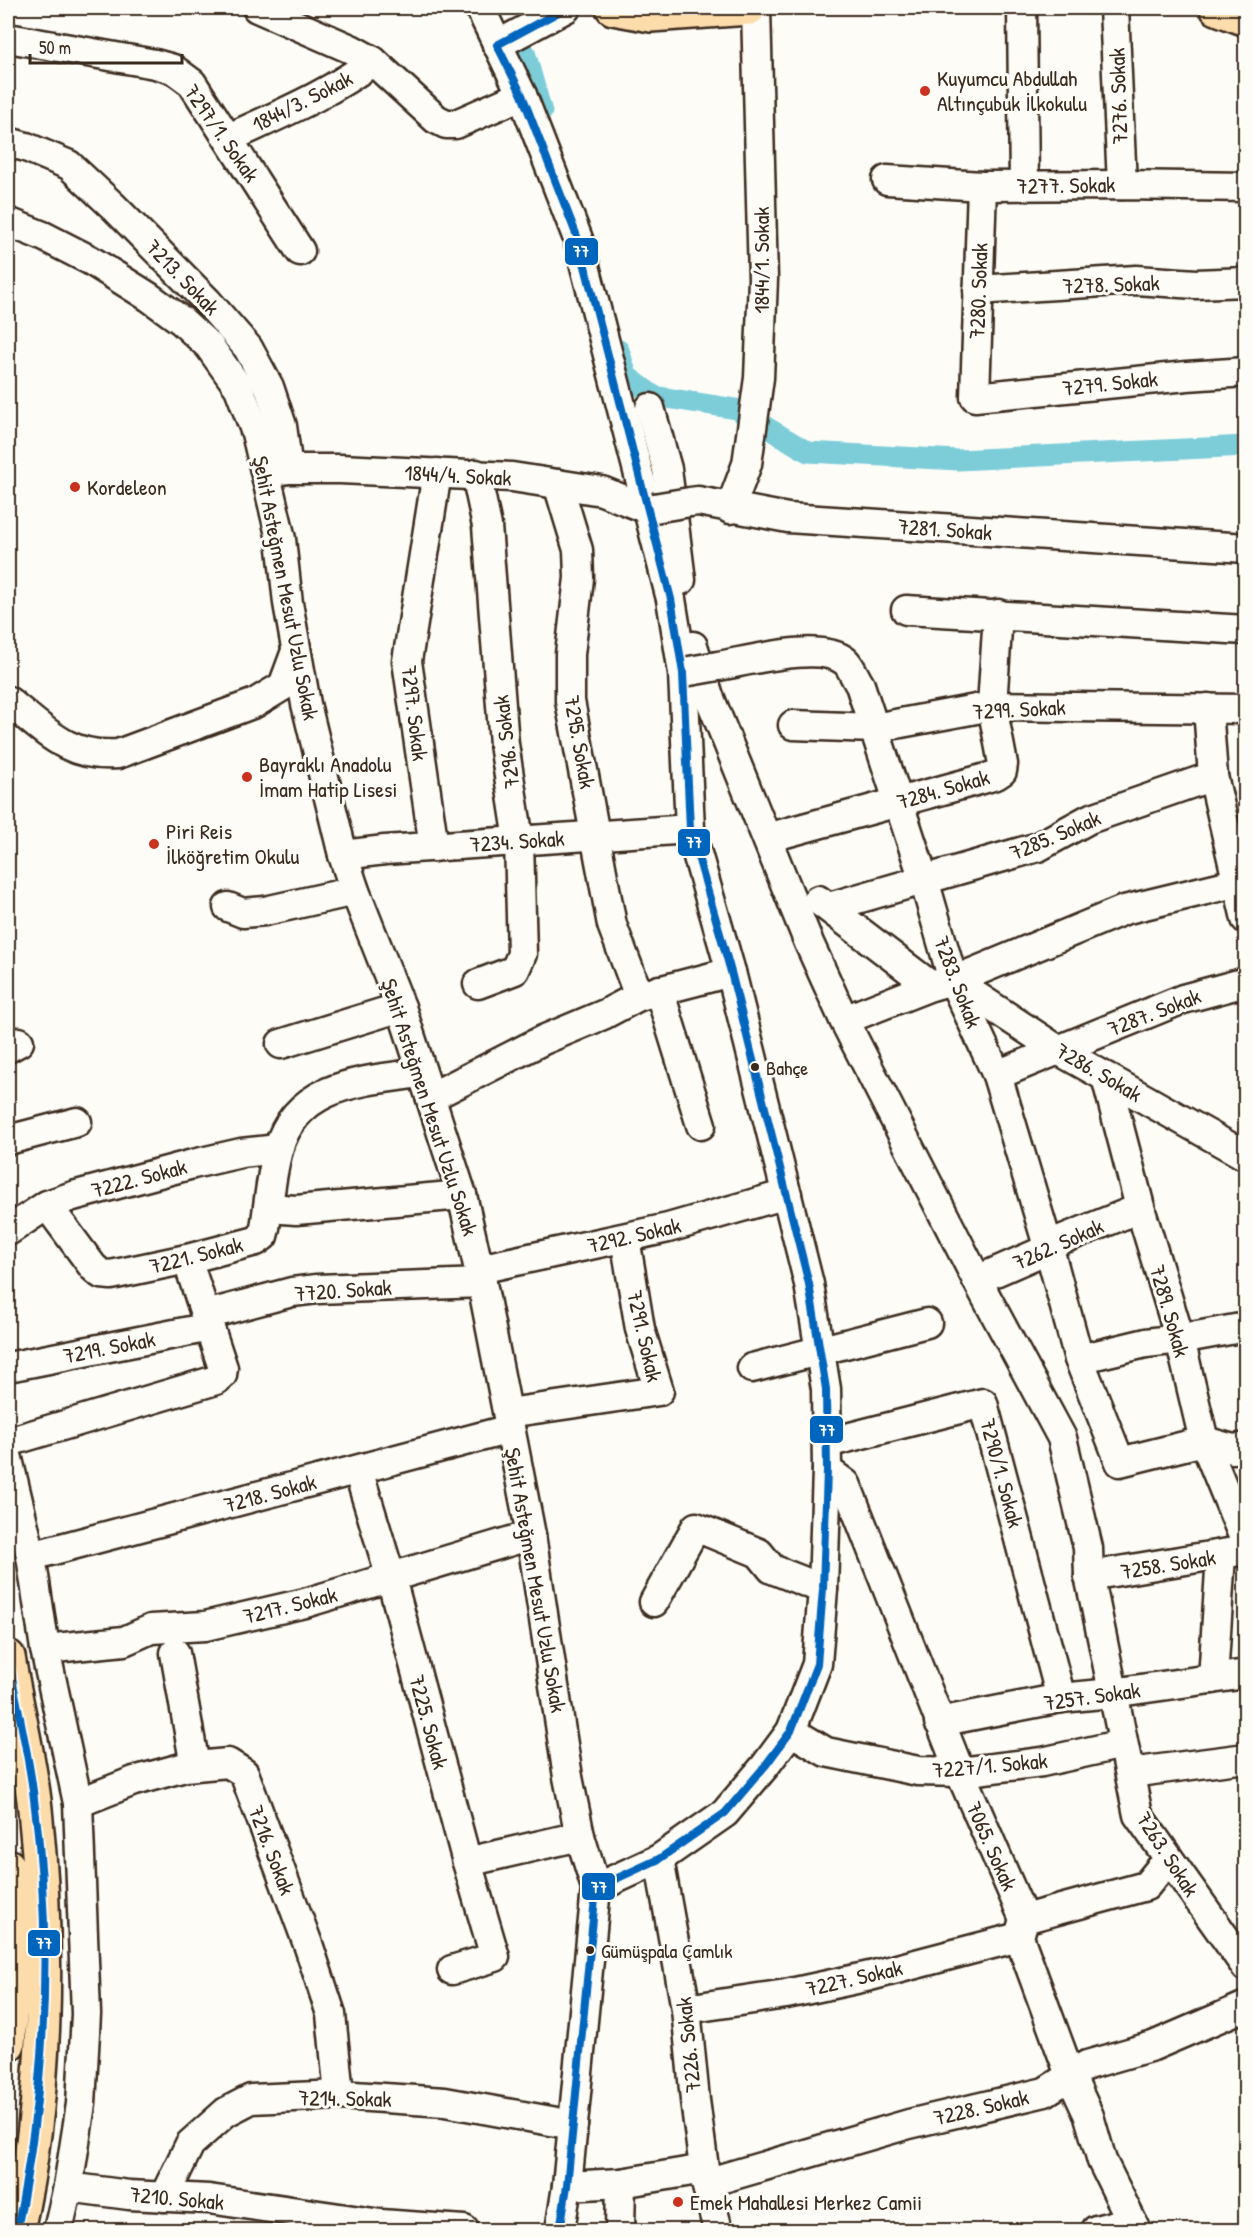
<svg xmlns="http://www.w3.org/2000/svg" width="1253" height="2238" font-family="'Patrick Hand',sans-serif">
<rect width="100%" height="100%" fill="#fdfcf7"/>
<filter id="ink" filterUnits="userSpaceOnUse"><feTurbulence type="fractalNoise" baseFrequency=".0167" numOctaves="2"/><feDisplacementMap in="SourceGraphic" scale="12" xChannelSelector="R" yChannelSelector="G"/><feConvolveMatrix kernelMatrix="1 2 1 2 8 2 1 2 1" color-interpolation-filters="sRGB"/></filter>
<g filter="url(#ink)">
<g fill="none" stroke-linecap="round" stroke-linejoin="round">
<path stroke="#638c8e" stroke-width="6" d="M509,8l1,2"/>
<g stroke="#7dcdd9" stroke-width="21">
<path d="M525,52l17,60"/>
<path d="M619,350l8,26 27,20 82,13 72,43 150,8 288,-14"/>
</g>
<g stroke="#3b2a1e" stroke-width="33">
<g id="minor">
<path d="M257,8l94,41 22,12 63,58 10,5h10l66,-29"/>
<path d="M480,8l42,87 56,144 93,360 12,74 7,156 41,143 78,312 17,105 1,81 -4,119 -6,75 -26,67 -26,35 -40,47 -66,46 -63,29"/>
<path d="M1022,8l2,178"/>
<path d="M1114,8l8,177"/>
<path d="M8,38l147,26 18,5 19,14 108,168"/>
<path d="M497,45l69,-37"/>
<path d="M229,138c49,-23 101,-44 144,-77"/>
<path d="M8,142l18,5 43,18 45,42 93,94 41,47 21,39 13,39 6,43"/>
<path d="M887,180l95,6 140,-1 124,2"/>
<path d="M982,186l-7,211 212,-21 59,-4"/>
<path d="M8,222l35,14 47,24 59,37 33,24 27,25 30,42 17,45 25,106 7,64 18,101 37,151 12,36 46,116 61,188 20,88 49,252 37,242 12,59 16,52 -29,298 -7,44"/>
<path d="M978,290l158,-10 60,4 50,-2"/>
<path d="M650,408l17,61 14,111"/>
<path d="M271,471l17,-2h52l172,8 90,14 45,18 7,-1"/>
<path d="M476,474l11,52 17,218 15,96 3,114 -7,16 -37,14"/>
<path d="M558,484l20,66 1,28 -9,76v47l42,224 27,71"/>
<path d="M690,502l8,-1 90,17 458,30"/>
<path d="M730,509l17,-45 12,-86 4,-99 -7,-271"/>
<path d="M906,610l340,20"/>
<path d="M693,646l16,50 100,247 35,77 133,260 85,158 26,110 1,28 6,27 43,212 108,152"/>
<path d="M718,666c31,-5 102,-25 127,-5 6,5 10,17 15,24l64,195 29,100 44,95 54,181 28,103 41,103 84,-21 29,8 13,-2"/>
<path d="M8,701c37,29 59,57 110,53l137,-51 28,-17 13,-35"/>
<path d="M793,725l81,3 118,-22 254,3"/>
<path d="M1213,776l33,143"/>
<path d="M767,838l212,-58 17,-5 6,-4 1,-7 -11,-58 6,-92"/>
<path d="M434,847l-27,-186 30,-188"/>
<path d="M343,855l42,-5 305,-21"/>
<path d="M818,900l113,86"/>
<path d="M228,907l15,6 22,-2 90,-20"/>
<path d="M829,907l209,-60 51,-28 124,-43 -5,-68"/>
<path d="M960,978l16,18 82,54 188,106"/>
<path d="M659,990l42,135"/>
<path d="M844,1020l87,-34 29,-8 164,-68 115,-28"/>
<path d="M281,1044l120,-37"/>
<path d="M8,1048l11,-6"/>
<path d="M997,1075l186,-76 63,-17"/>
<path d="M1106,1077l35,134 39,128 24,102 42,102"/>
<path d="M431,1097l112,-57 62,-26 34,-18 92,-24"/>
<path d="M8,1140l69,-18"/>
<path d="M47,1205l46,62 8,7 10,1 76,-16 69,-18 7,-5 2,-8c4,-26 6,-53 13,-78 18,-67 86,-69 143,-77"/>
<path d="M269,1208l27,2 166,-15"/>
<path d="M8,1231l39,-26 26,-9 120,-32 48,-11 37,-4"/>
<path d="M479,1269l189,-41 119,-34"/>
<path d="M977,1280l64,-28 7,-7 80,-32 13,-2"/>
<path d="M206,1315l86,-23 25,-3 165,-6"/>
<path d="M1079,1359l67,-16 34,-4 66,-12"/>
<path d="M8,1367l202,-40"/>
<path d="M752,1368l175,-45"/>
<path d="M508,1413l151,-22 -19,-62 -15,-91"/>
<path d="M8,1442l208,-62 6,-5 1,-7 -36,-109"/>
<path d="M827,1443l156,-40 78,295"/>
<path d="M8,1459l23,97 14,93 33,154 8,211 -5,90 -13,83 -10,43"/>
<path d="M358,1470l33,108 76,284 113,-26"/>
<path d="M827,1470l19,14 114,288 64,147 -5,18 51,138 19,41 13,45 34,69"/>
<path d="M31,1556l479,-127"/>
<path d="M1089,1576l157,-26"/>
<path d="M654,1602l42,-75 63,26 13,16 51,20"/>
<path d="M45,1649l79,-8 27,-12 54,-3 100,-23 226,-68"/>
<path d="M175,1653l20,113"/>
<path d="M1213,1679l8,-124"/>
<path d="M939,1722l122,-24 51,-5 134,-19"/>
<path d="M791,1731l35,21 92,19 42,1 82,-10 81,-18"/>
<path d="M1130,1773l116,-15"/>
<path d="M78,1803l56,-22 51,-14 43,-4 16,10 65,174 22,67 8,81"/>
<path d="M659,1859l27,150 9,91 11,83 12,47"/>
<path d="M1024,1919l122,-33 13,-16 13,-6"/>
<path d="M452,1970l43,-13 -28,-95"/>
<path d="M686,2009l100,-15 84,-18 149,-39"/>
<path d="M706,2183l203,-59 136,-32 42,-27 66,-19 93,-40"/>
<path d="M567,2186l54,-3 83,-14"/>
<path d="M68,2187l61,8 80,4 172,25 83,6"/>
<path d="M164,2197l26,-53 36,-32 25,-13 88,-4 106,7 128,23"/>
<path d="M620,2230l1,-47"/>
<path d="M1096,2230l35,-9"/>
</g>
</g>
<g stroke="#3b2a1e" stroke-width="38">
<g id="major">
<path d="M613,8l38,7 98,-7"/>
<path d="M1217,8l29,11"/>
</g>
</g>
<g stroke="#3b2a1e" stroke-width="38">
<g id="highway">
<path d="M8,1657c8,49 22,103 27,152 14,136 13,288 -18,421"/>
<path d="M8,1866l7,91 -7,87"/>
</g>
</g>
<use href="#minor" stroke="#fdfcf7" stroke-width="28"/>
<use href="#major" stroke="#fddcac" stroke-width="33"/>
<use href="#highway" stroke="#fddcac" stroke-width="33"/>
<g stroke="#3b2a1e" stroke-width="33" stroke-linecap="butt">
<g id="minor-bridge">
<path d="M654,508l36,-6"/>
<path d="M684,672l34,-6"/>
</g>
</g>
<use href="#minor-bridge" stroke="#fdfcf7" stroke-width="28"/>
<g stroke="#fdfcf7" stroke-width="12">
<g id="bus-1">
<path d="M8,1657c8,45 19,89 25,134 20,146 13,295 -16,439"/>
<path d="M560,2230l7,-44 29,-298 63,-29 66,-46 40,-47 26,-35 26,-67 6,-75 4,-119 -1,-81 -17,-105 -78,-312 -41,-143 -7,-156 -12,-74 -93,-360 -56,-144 -25,-50 69,-37"/>
</g>
</g>
<use href="#bus-1" stroke="#0065bd" stroke-width="8"/>
</g>
</g>
<g fill="#c8321e" stroke="#fdfcf7" stroke-width="2">
<circle cx="925" cy="91" r="6"/>
<circle cx="75" cy="487" r="6"/>
<circle cx="247" cy="777" r="6"/>
<circle cx="154" cy="844" r="6"/>
<circle cx="678" cy="2202" r="6"/>
</g>
<g fill="#3b2a1e" stroke="#fdfcf7" stroke-width="2">
<circle cx="755" cy="1067" r="5"/>
<circle cx="590" cy="1950" r="5"/>
</g>
<g text-anchor="middle" dominant-baseline="central" stroke-width="6" stroke-linejoin="round" paint-order="stroke">
<g font-size="20" fill="#3b2a1e" stroke="#fdfcf7" text-anchor="start">
<text x="766" y="1067">Bahçe</text>
<text x="601" y="1950">Gümüşpala Çamlık</text>
</g>
<g font-size="22" fill="#3b2a1e" stroke="#fdfcf7" text-anchor="start">
<text x="937" y="78">Kuyumcu Abdullah<tspan x="937" dy="25">Altınçubuk İlkokulu</tspan></text>
<text x="87" y="487">Kordeleon</text>
<text x="259" y="764">Bayraklı Anadolu<tspan x="259" dy="25">İmam Hatip Lisesi</tspan></text>
<text x="166" y="831">Piri Reis<tspan x="166" dy="25">İlköğretim Okulu</tspan></text>
<text x="690" y="2202">Emek Mahallesi Merkez Camii</text>
</g>
<g font-size="22" fill="#3b2a1e" stroke="#fdfcf7">
<text transform="translate(1118 96) rotate(-92)">7276. Sokak</text>
<text transform="translate(302 101) rotate(-27)">1844/3. Sokak</text>
<text transform="translate(222 133) rotate(55)">7297/1. Sokak</text>
<text transform="translate(1066 185) rotate(-1)">7277. Sokak</text>
<text transform="translate(761 260) rotate(-90)">1844/1. Sokak</text>
<text transform="translate(183 277) rotate(46)">7213. Sokak</text>
<text transform="translate(1111 284) rotate(-2)">7278. Sokak</text>
<text transform="translate(978 291) rotate(-88)">7280. Sokak</text>
<text transform="translate(1110 383) rotate(-6)">7279. Sokak</text>
<text transform="translate(458 475) rotate(3)">1844/4. Sokak</text>
<text transform="translate(945 529) rotate(4)">7281. Sokak</text>
<text transform="translate(286 588) rotate(79)">Şehit Asteğmen Mesut Uzlu Sokak</text>
<text transform="translate(1019 709) rotate(-3)">7299. Sokak</text>
<text transform="translate(415 713) rotate(83)">7297. Sokak</text>
<text transform="translate(506 742) rotate(-97)">7296. Sokak</text>
<text transform="translate(580 742) rotate(80)">7295. Sokak</text>
<text transform="translate(943 789) rotate(-16)">7284. Sokak</text>
<text transform="translate(1055 835) rotate(-23)">7285. Sokak</text>
<text transform="translate(517 841) rotate(-4)">7234. Sokak</text>
<text transform="translate(958 982) rotate(69)">7283. Sokak</text>
<text transform="translate(1154 1012) rotate(-21)">7287. Sokak</text>
<text transform="translate(1099 1072) rotate(30)">7286. Sokak</text>
<text transform="translate(430 1107) rotate(72)">Şehit Asteğmen Mesut Uzlu Sokak</text>
<text transform="translate(139 1178) rotate(-15)">7222. Sokak</text>
<text transform="translate(634 1235) rotate(-13)">7292. Sokak</text>
<text transform="translate(1058 1244) rotate(-24)">7262. Sokak</text>
<text transform="translate(196 1255) rotate(-14)">7221. Sokak</text>
<text transform="translate(343 1290) rotate(-4)">7720. Sokak</text>
<text transform="translate(1170 1311) rotate(74)">7289. Sokak</text>
<text transform="translate(645 1336) rotate(77)">7291. Sokak</text>
<text transform="translate(109 1347) rotate(-11)">7219. Sokak</text>
<text transform="translate(1002 1473) rotate(75)">7290/1. Sokak</text>
<text transform="translate(270 1493) rotate(-15)">7218. Sokak</text>
<text transform="translate(1168 1564) rotate(-9)">7258. Sokak</text>
<text transform="translate(536 1580) rotate(80)">Şehit Asteğmen Mesut Uzlu Sokak</text>
<text transform="translate(290 1605) rotate(-14)">7217. Sokak</text>
<text transform="translate(1092 1696) rotate(-8)">7257. Sokak</text>
<text transform="translate(429 1722) rotate(75)">7225. Sokak</text>
<text transform="translate(990 1765) rotate(-5)">7227/1. Sokak</text>
<text transform="translate(992 1846) rotate(66)">7065. Sokak</text>
<text transform="translate(272 1850) rotate(69)">7216. Sokak</text>
<text transform="translate(1168 1854) rotate(57)">7263. Sokak</text>
<text transform="translate(854 1978) rotate(-13)">7227. Sokak</text>
<text transform="translate(688 2045) rotate(-96)">7226. Sokak</text>
<text transform="translate(345 2098) rotate(1)">7214. Sokak</text>
<text transform="translate(981 2107) rotate(-13)">7228. Sokak</text>
<text transform="translate(177 2198) rotate(5)">7210. Sokak</text>
</g>
</g>
<g stroke="#fdfcf7" stroke-width="2">
<rect x="564" y="237" width="35" height="29" rx="6" fill="#0065bd"/>
<rect x="677" y="828" width="34" height="29" rx="6" fill="#0065bd"/>
<rect x="809" y="1415" width="35" height="29" rx="6" fill="#0065bd"/>
<rect x="581" y="1872" width="35" height="29" rx="6" fill="#0065bd"/>
<rect x="27" y="1929" width="34" height="28" rx="6" fill="#0065bd"/>
</g>
<g font-size="16" text-anchor="middle" font-weight="bold" fill="#fff">
<text x="581" y="257">77</text>
<text x="694" y="848">77</text>
<text x="827" y="1436">77</text>
<text x="599" y="1893">77</text>
<text x="44" y="1949">77</text>
</g>
<rect width="1253" height="2238" fill="none" stroke="#fdfcf7" stroke-width="30"/>
<rect x="15" y="15" width="1223" height="2208" fill="none" stroke="#3b2a1e" stroke-width="2" filter="url(#ink)"/>
<path d="M30 54v9h152v-9" fill="none" stroke="#3b2a1e" stroke-width="3"/>
<text x="39" y="54" font-size="18" fill="#3b2a1e" stroke="#fdfcf7" stroke-width="4.5" paint-order="stroke">50 m</text>
</svg>
